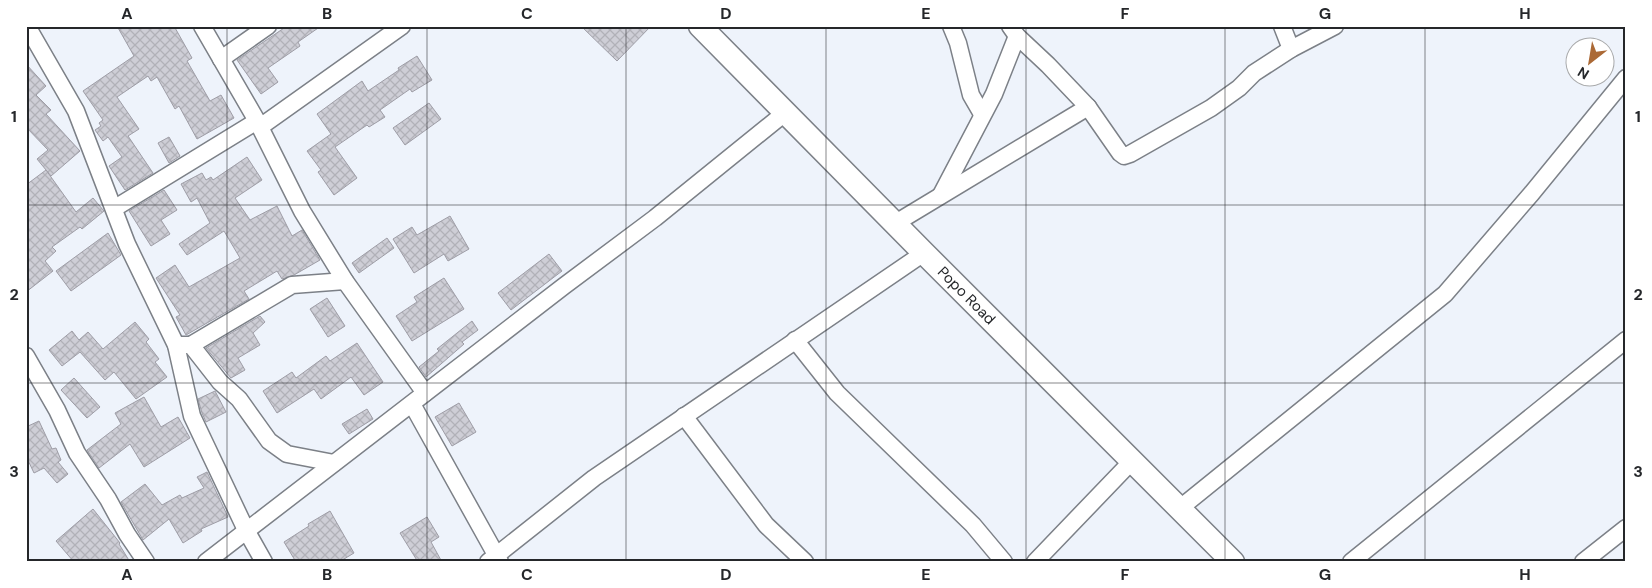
<svg xmlns="http://www.w3.org/2000/svg" width="1652" height="588" font-family="'DM Sans',sans-serif">
<defs>
<pattern id="building-cross-hatch" width="8" height="8" patternUnits="userSpaceOnUse" patternTransform="scale(1.25)"><rect width="8" height="8" fill="#ceced6"/><path d="M0 0l8 8M0 8l8-8" fill="none" stroke="#b1b1b8"/></pattern>
</defs>
<rect width="100%" height="100%" fill="#eef3fb"/>
<g fill="url(#building-cross-hatch)" stroke="#9e9da6">
<path d="M117,26h57l18,32 -5,3 23,40 11,-6 13,23 -37,21 -18,-33 -4,3 -18,-32 -6,4 -3,-5 -31,21 22,32 -11,7 25,37 -28,17 -16,-24 13,-9 -14,-20 -5,4 -8,-11 6,-4 -2,-3 4,-3 -20,-29 51,-35z"/>
<path d="M287,26h34l-23,16 2,4 -32,22 10,14 -17,12 -24,-34z"/>
<path d="M581,26h70l-34,35z"/>
<path d="M417,56l15,24 -20,12 -2,-3 -30,21 5,7 -16,10 -2,-2 -32,22 22,31 -23,17 -16,-23 3,-2 -14,-19 24,-17 -14,-20 45,-33 6,10 31,-21 -1,-2z"/>
<path d="M26,64l20,22 -10,9 15,15 -5,4 34,37 -29,25 -14,-17 11,-9 -22,-23z"/>
<path d="M429,103l12,16 -36,26 -12,-17z"/>
<path d="M169,137l11,19 -11,7 -11,-20z"/>
<path d="M247,157l15,23 -27,18 15,22 27,-14 15,30 10,-6 18,30 -26,15 -12,4 -5,-8 -33,20 5,8 -63,36 -10,-18 4,-2 -24,-37 19,-13 14,22 51,-29 -16,-27 -37,24 -8,-11 31,-21 -13,-25 -6,4 -10,-18 21,-11 4,7 5,-3 2,3z"/>
<path d="M46,170l30,42 17,-14 11,13 -22,18 -2,-2 -28,20 4,4 -11,10 8,10 -27,21v-107z"/>
<path d="M164,190l13,20 -16,10 9,14 -19,12 -22,-35z"/>
<path d="M450,216l19,33 -21,12 -4,-7 -30,19 -21,-34 19,-12 5,8z"/>
<path d="M108,233l13,22 -50,36 -15,-20z"/>
<path d="M387,238l7,10 -35,25 -7,-10z"/>
<path d="M549,254l13,17 -51,39 -13,-17z"/>
<path d="M444,278l20,31 -52,32 -16,-25 21,-14 -3,-5z"/>
<path d="M327,298l18,28 -17,11 -18,-28z"/>
<path d="M260,316l5,6 -12,11 7,12 -22,13 7,12 -14,8 -25,-30z"/>
<path d="M472,321l6,9 -16,12 2,2 -38,33 -7,-10 20,-16 -2,-2z"/>
<path d="M135,322l14,17 -3,3 13,17 -4,3 12,15 -31,22 -22,-27 -9,8 -25,-28 -18,14 -13,-16 23,-19 7,9 9,-8 15,17z"/>
<path d="M357,343l26,39 -19,13 -13,-18 -30,22 -7,-10 -37,24 -14,-22 29,-19 4,6 30,-22 4,5z"/>
<path d="M74,378l26,29 -13,11 -26,-28z"/>
<path d="M215,391l11,21 -20,10 -4,-9 -4,-14z"/>
<path d="M144,397l17,30 17,-10 12,21 -46,29 -14,-23 -31,24 -12,-18 34,-26 -6,-11z"/>
<path d="M459,403l17,29 -24,14 -17,-29z"/>
<path d="M367,409l6,10 -24,15 -7,-10z"/>
<path d="M39,421l13,28 4,-1 5,12 -3,2 10,12 -11,9 -13,-15 -10,5 -8,-17v-29z"/>
<path d="M207,472l21,45 -27,12 1,2 -19,12 -14,-24 -26,21 -22,-38 24,-18 17,21 18,-10 2,3 22,-10 -7,-11z"/>
<path d="M93,509l27,34 -1,1 11,18h-56l-18,-21z"/>
<path d="M330,511l24,42 -15,9h-43l-12,-20 25,-16 -1,-2z"/>
<path d="M427,517l12,20 -8,5 11,20h-24l-18,-29z"/>
</g>
<g fill="none" stroke-linecap="round" stroke-linejoin="round">
<g stroke="#7c8087" stroke-width="19">
<g id="minor">
<path d="M27,26l49,85 51,133 49,101 16,71 54,114 18,32"/>
<path d="M202,26l55,95 45,90 43,70 80,112"/>
<path d="M951,26l7,17 13,52 11,19"/>
<path d="M1010,26l7,10 31,29 40,42 32,46 4,3 6,-2 81,-46 28,-20 15,-15 37,-24 44,-23"/>
<path d="M1282,26l9,23"/>
<path d="M221,59l47,-33"/>
<path d="M260,127l142,-101"/>
<path d="M941,195l53,-101 23,-58"/>
<path d="M115,208l142,-87"/>
<path d="M894,224l194,-117"/>
<path d="M795,340l42,53 136,132 31,37"/>
<path d="M176,345h15l29,37 19,17 30,42 18,13 47,9"/>
<path d="M191,345l101,-60 53,-4"/>
<path d="M26,356l31,54 20,43 31,46 19,35 19,28"/>
<path d="M412,404l88,158"/>
<path d="M684,416l82,109 39,37"/>
<path d="M1179,509l266,-215 87,-101 94,-115"/>
<path d="M206,562l358,-276 91,-68 131,-106"/>
<path d="M488,562l106,-84 330,-225"/>
<path d="M1035,562l97,-101"/>
<path d="M1351,562l275,-222"/>
<path d="M1583,562l43,-34"/>
</g>
</g>
<g stroke="#7c8087" stroke-width="25">
<g id="secondary">
<path id="s1" d="M700,26l224,227 309,309"/>
</g>
</g>
<use href="#minor" stroke="#fff" stroke-width="16"/>
<use href="#secondary" stroke="#fff" stroke-width="22"/>
</g>
<path fill="none" stroke="#25272a" stroke-width="1" stroke-opacity="0.55" d="M227,26v536M427,26v536M626,26v536M826,26v536M1026,26v536M1225,26v536M1425,26v536M26,205h1600M26,383h1600"/>
<g text-anchor="middle" dominant-baseline="central" stroke-width="4" stroke-linejoin="round" paint-order="stroke">
<g font-size="15" fill="#25272a" stroke="#fff">
<text stroke="none"><textPath href="#s1" startOffset="379">Popo Road</textPath></text>
</g>
</g>
<rect width="1652" height="588" fill="none" stroke="#ffffff" stroke-width="55"/>
<g transform="translate(1590 62) rotate(211)"><circle r="24" fill="#ffffff" stroke="#a8a9aa"/>
<path d="M0-4L9 19L0 12L-9 19Z" fill="#ab6935"/>
<text y="-8" font-size="14" font-weight="bold" text-anchor="middle" fill="#25272a">N</text>
</g>
<rect x="28" y="28" width="1596" height="532" fill="none" stroke="#25272a" stroke-width="2"/>
<g font-size="16" text-anchor="middle" font-weight="bold" fill="#25272a">
<text x="127" y="19">A</text>
<text x="327" y="19">B</text>
<text x="527" y="19">C</text>
<text x="726" y="19">D</text>
<text x="926" y="19">E</text>
<text x="1125" y="19">F</text>
<text x="1325" y="19">G</text>
<text x="1525" y="19">H</text>
<text x="14" y="122">1</text>
<text x="1638" y="122">1</text>
<text x="14" y="300">2</text>
<text x="1638" y="300">2</text>
<text x="14" y="477">3</text>
<text x="1638" y="477">3</text>
<text x="127" y="580">A</text>
<text x="327" y="580">B</text>
<text x="527" y="580">C</text>
<text x="726" y="580">D</text>
<text x="926" y="580">E</text>
<text x="1125" y="580">F</text>
<text x="1325" y="580">G</text>
<text x="1525" y="580">H</text>
</g>
</svg>
